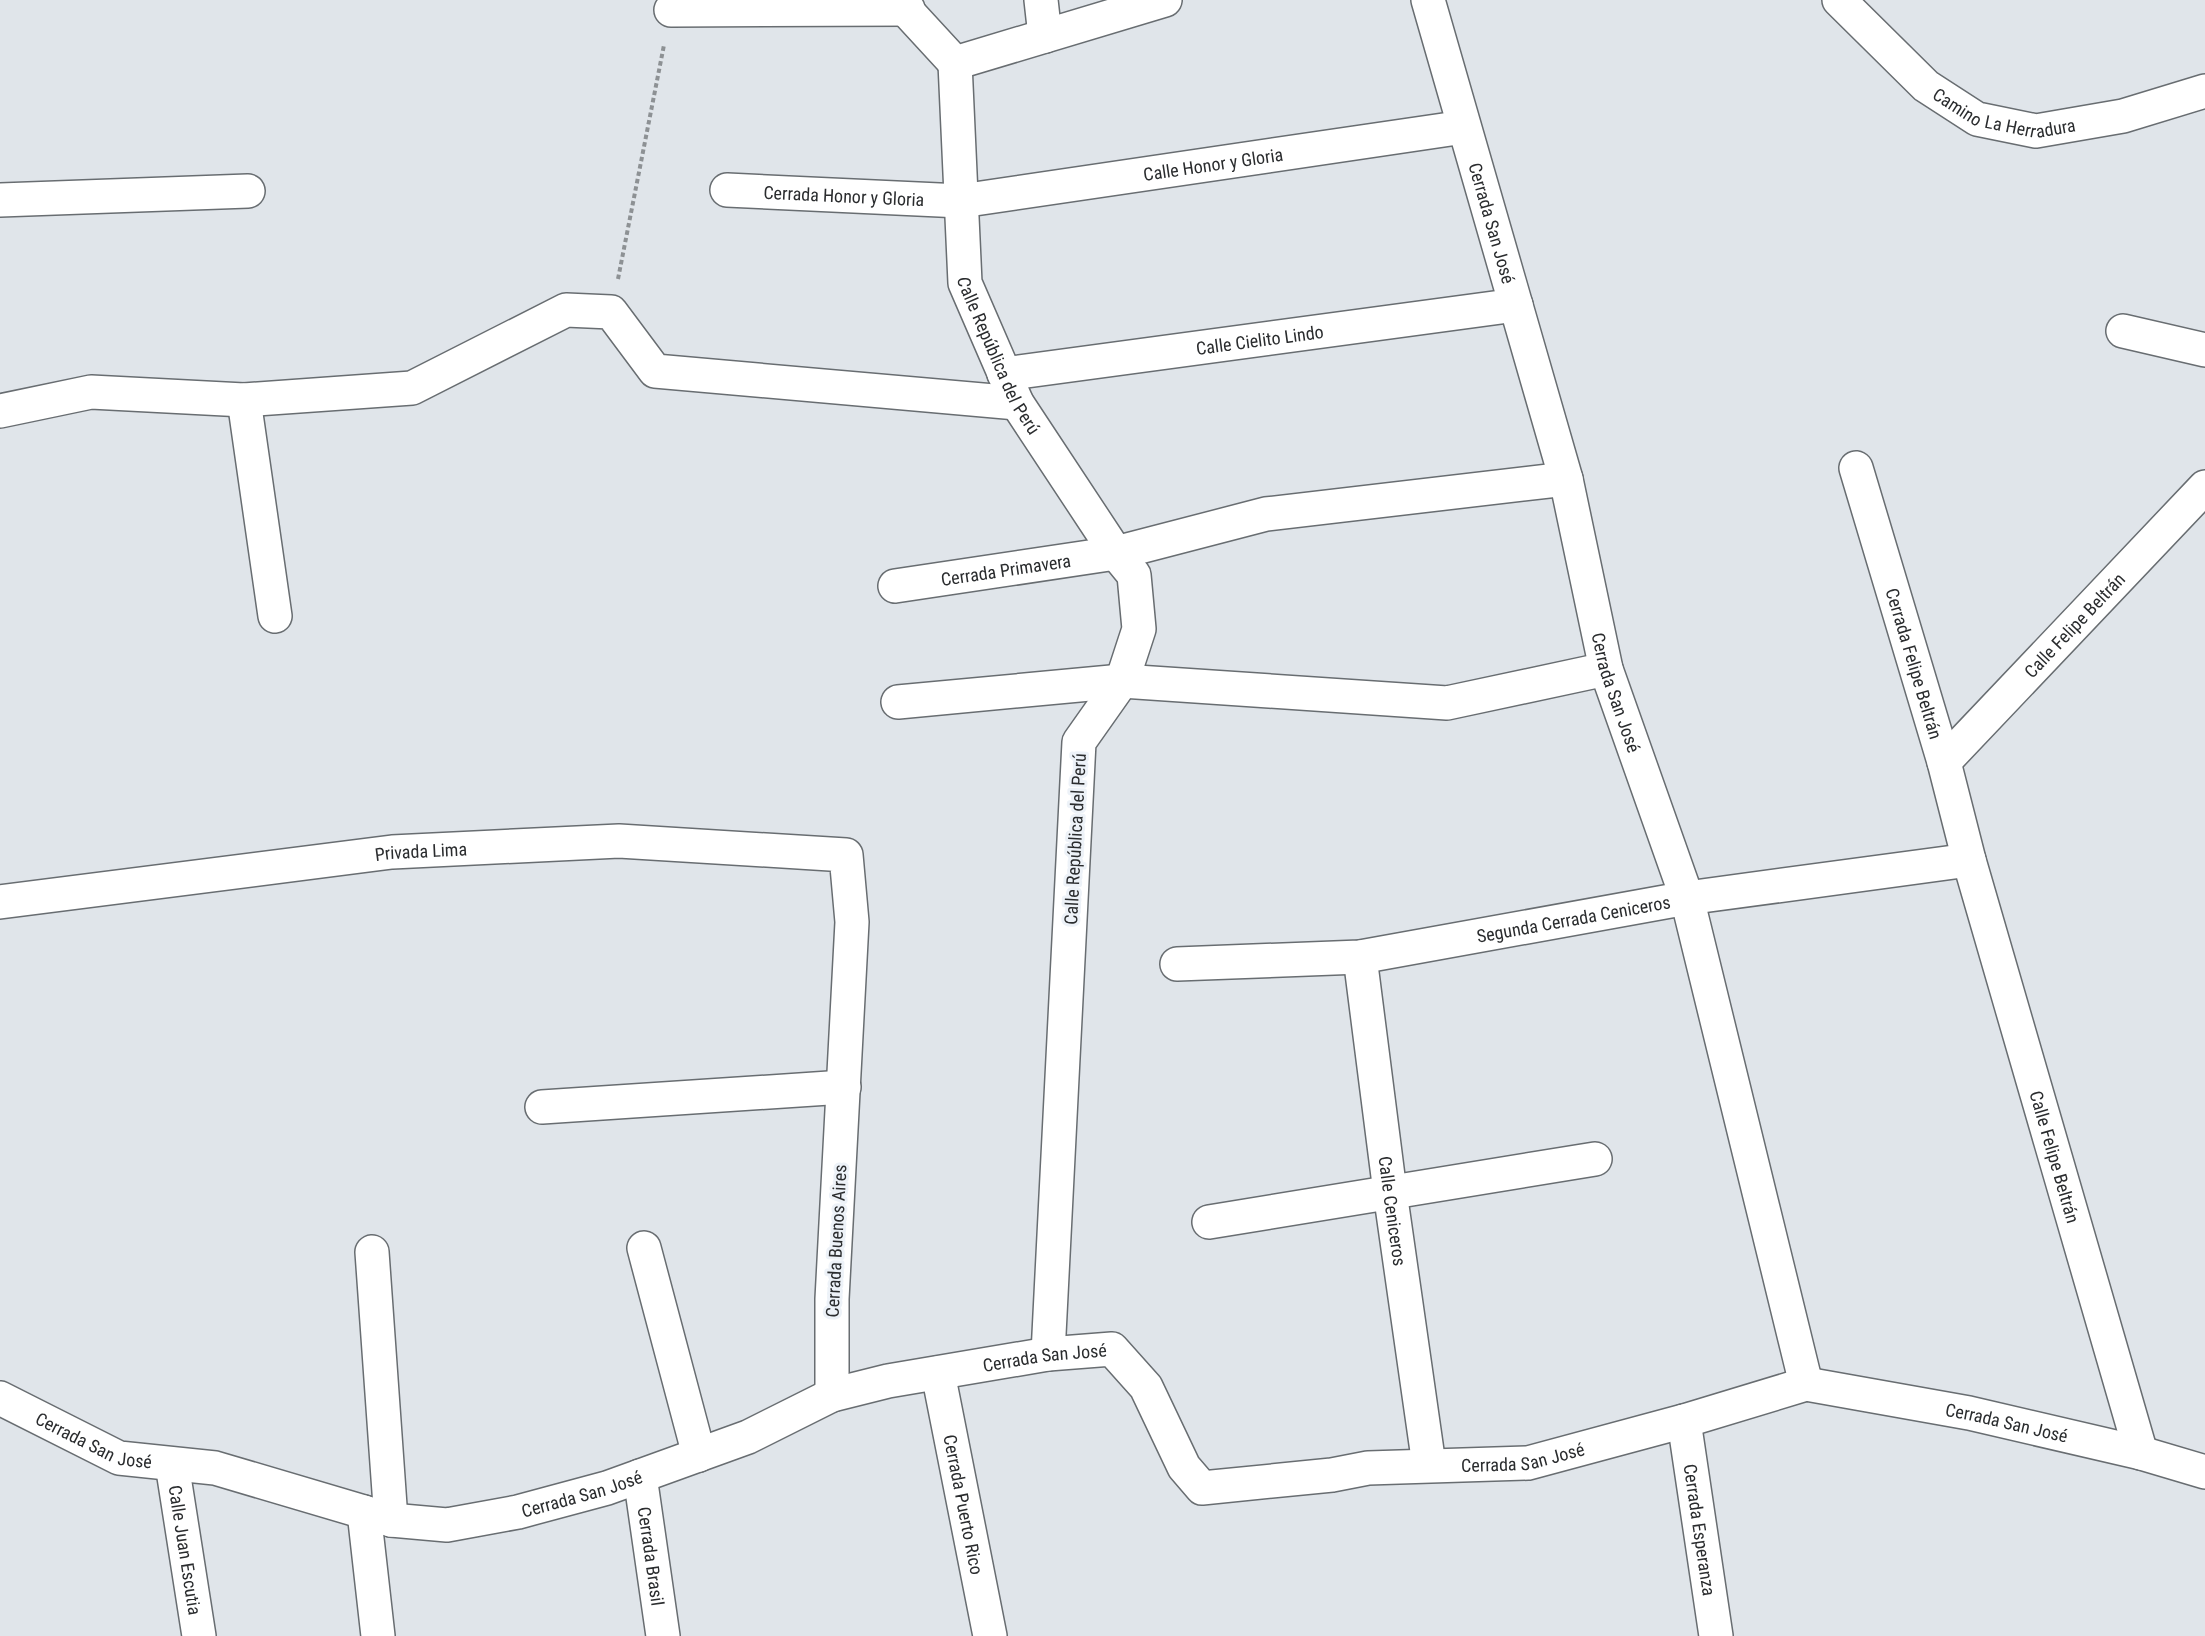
<svg xmlns="http://www.w3.org/2000/svg" width="2205" height="1636" font-family="'Roboto Condensed',sans-serif">
<rect width="100%" height="100%" fill="#e0e5ea"/>
<g fill="none" stroke-linecap="round" stroke-linejoin="round">
<g stroke="#686d71" stroke-width="36">
<g id="minor">
<path d="M897,0l58,63 210,-63"/>
<path d="M1041,0l4,36"/>
<path id="s1" d="M1428,0l138,479 40,190 81,229 119,486"/>
<path id="s2" d="M1839,0l87,86 51,33 59,12 87,-15 82,-25"/>
<path d="M671,10l237,-1"/>
<path id="s3" d="M955,63l10,220 52,120 99,150 18,22 5,54 -17,52 -43,61 -31,612"/>
<path id="s4" d="M727,190l234,11 503,-74"/>
<path d="M0,200l248,-9"/>
<path d="M2123,331l82,19"/>
<path id="s5" d="M1004,374l512,-69"/>
<path d="M244,400l31,216"/>
<path d="M0,411l91,-19 153,8 168,-12 154,-78 45,2 44,59 362,32"/>
<path id="s6" d="M1856,468l88,294 25,98 172,593"/>
<path id="s7" d="M895,586l221,-33 150,-39 300,-35"/>
<path d="M898,702l224,-21 325,22 159,-34"/>
<path id="s8" d="M1944,762l261,-275"/>
<path id="s9" d="M0,902l392,-50 227,-11 227,14 6,67 -20,377v96"/>
<path id="s10" d="M1360,957l30,235 39,273"/>
<path id="s11" d="M1177,964l183,-7 327,-59 282,-38"/>
<path d="M542,1107l302,-20"/>
<path d="M1209,1222l386,-63"/>
<path d="M644,1248l55,207"/>
<path d="M372,1252l19,268"/>
<path id="s12" d="M938,1373l52,263"/>
<path id="s13" d="M0,1398l119,60 96,10 176,52 56,5 71,-13 89,-24 141,-51 84,-42 56,-14 160,-27 64,-5 34,38 38,80 18,21 130,-13 36,-7 160,-5 156,-42 122,-37 163,29 172,40 64,19"/>
<path id="s14" d="M1684,1421l32,215"/>
<path id="s15" d="M172,1464l27,172"/>
<path id="s16" d="M640,1476l23,160"/>
<path d="M364,1512l14,124"/>
</g>
</g>
<path stroke="#8d9194" stroke-width="4" stroke-dasharray="4.5 3" stroke-linecap="butt" d="M618,279l46,-234"/>
<use href="#minor" stroke="#fff" stroke-width="33"/>
</g>
<g text-anchor="middle" dominant-baseline="central" stroke-width="6" stroke-linejoin="round" paint-order="stroke">
<g font-size="18" fill="#2a2c2e" stroke="#edf2f8">
<text stroke="none"><textPath href="#s2" startOffset="208">Camino La Herradura</textPath></text>
<text stroke="none"><textPath href="#s4" startOffset="489">Calle Honor y Gloria</textPath></text>
<text stroke="none"><textPath href="#s4" startOffset="117">Cerrada Honor y Gloria</textPath></text>
<text stroke="none"><textPath href="#s1" startOffset="232">Cerrada San José</textPath></text>
<text stroke="none"><textPath href="#s5" startOffset="258">Calle Cielito Lindo</textPath></text>
<text stroke="none"><textPath href="#s3" startOffset="300">Calle República del Perú</textPath></text>
<text stroke="none"><textPath href="#s7" startOffset="112">Cerrada Primavera</textPath></text>
<text stroke="none"><textPath href="#s8" startOffset="189">Calle Felipe Beltrán</textPath></text>
<text stroke="none"><textPath href="#s6" startOffset="204">Cerrada Felipe Beltrán</textPath></text>
<text stroke="none"><textPath href="#s1" startOffset="718">Cerrada San José</textPath></text>
<text transform="translate(1075 839) rotate(-87)">Calle República del Perú</text>
<text stroke="none"><textPath href="#s9" startOffset="424">Privada Lima</textPath></text>
<text stroke="none"><textPath href="#s11" startOffset="400">Segunda Cerrada Ceniceros</textPath></text>
<text stroke="none"><textPath href="#s6" startOffset="717">Calle Felipe Beltrán</textPath></text>
<text stroke="none"><textPath href="#s10" startOffset="256">Calle Ceniceros</textPath></text>
<text transform="translate(836 1241) rotate(-87)">Cerrada Buenos Aires</text>
<text stroke="none"><textPath href="#s13" startOffset="1094">Cerrada San José</textPath></text>
<text stroke="none"><textPath href="#s13" startOffset="2150">Cerrada San José</textPath></text>
<text stroke="none"><textPath href="#s13" startOffset="104">Cerrada San José</textPath></text>
<text stroke="none"><textPath href="#s13" startOffset="1652">Cerrada San José</textPath></text>
<text stroke="none"><textPath href="#s13" startOffset="608">Cerrada San José</textPath></text>
<text stroke="none"><textPath href="#s12" startOffset="134">Cerrada Puerto Rico</textPath></text>
<text stroke="none"><textPath href="#s14" startOffset="110">Cerrada Esperanza</textPath></text>
<text stroke="none"><textPath href="#s15" startOffset="87">Calle Juan Escutia</textPath></text>
<text stroke="none"><textPath href="#s16" startOffset="81">Cerrada Brasil</textPath></text>
</g>
</g>
</svg>
